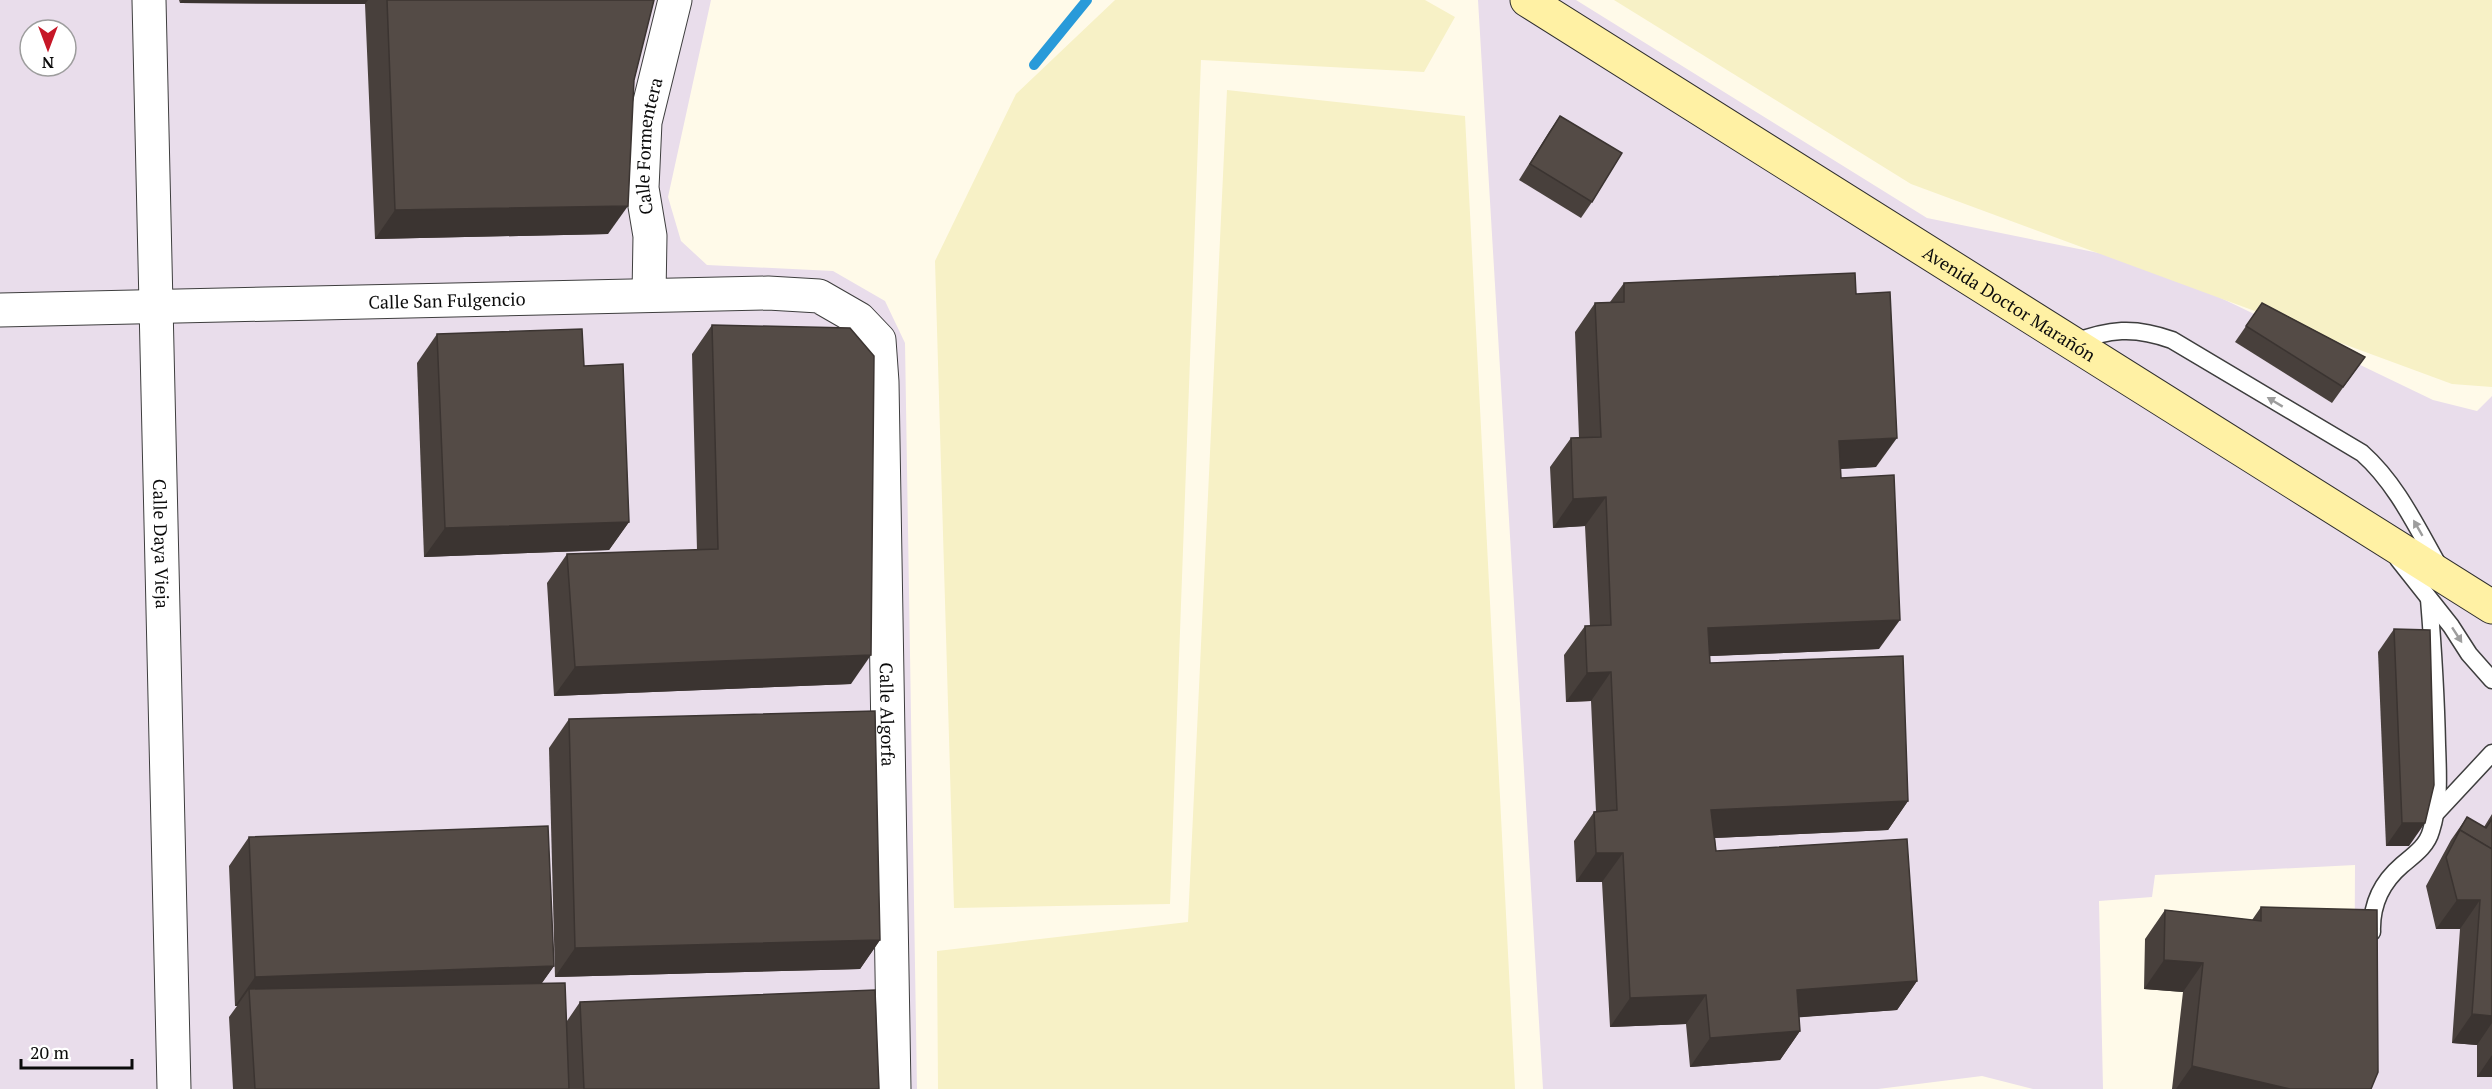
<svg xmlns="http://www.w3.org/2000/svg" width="2492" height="1089" font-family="'PT Serif',serif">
<rect width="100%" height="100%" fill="#fffae9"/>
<g fill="#e9ddeb" fill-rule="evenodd">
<path d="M0,0h711l-43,197 13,44 26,24 126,6 52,30 20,42 12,746h-917zM30,30h36v36h-36z"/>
<path d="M1478,0h98l351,218 221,45 285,137 44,11 15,-15v693h-138l1,-224 -200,10 -3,22 -53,4 4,188h-70l-51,-13 -104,13h-335z"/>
</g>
<g fill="#f7f1c6">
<path d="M1115,0h310l30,17 -31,55 -223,-12 -31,844 -216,4 -19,-647 81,-167z"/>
<path d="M1614,0h878v387l-40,-3 -541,-200z"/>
<path d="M1227,90l238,26 50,973h-577l-1,-138 251,-29z"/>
</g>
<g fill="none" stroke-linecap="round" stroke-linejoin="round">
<path stroke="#289ad9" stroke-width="10" d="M1034,65l53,-65"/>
<g stroke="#3e3e3e" stroke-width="19">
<g id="lane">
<path d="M2072,343c37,-14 62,-17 100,-3l190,113c35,31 55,75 78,115"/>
<path d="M2398,559l53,67 18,28 23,26"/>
<path d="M2437,812l55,-59"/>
<path d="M2372,932c-1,-27 9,-49 30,-67 12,-10 25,-19 29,-34 9,-28 7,-57 6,-86 -1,-49 -4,-97 -8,-146"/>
</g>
</g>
<g stroke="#3e3e3e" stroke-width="35">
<g id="street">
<path id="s1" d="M149,0l25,1089"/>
<path id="s2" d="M649,295l1,-59 -8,-48 3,-66 30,-122"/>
<path id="s3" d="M0,310l768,-17 51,3 40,23 20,21 3,42 12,707"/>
</g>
</g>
<g stroke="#2d2d2d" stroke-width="35">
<g id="secondary">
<path id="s4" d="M1527,0l965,607"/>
</g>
</g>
<use href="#lane" stroke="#fff" stroke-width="16"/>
<use href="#street" stroke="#fff" stroke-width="33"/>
<use href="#secondary" stroke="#fff1a4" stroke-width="33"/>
</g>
<g fill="#48403c">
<path d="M179,0h475l-20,80 -26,154 -233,5 -10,-235 -185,-1z"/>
<path d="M1560,116l32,86 -11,16 -62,-38 30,-48z"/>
<path d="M1624,283l232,11 20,173 -36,2 1,9 38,171 -169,7v7l198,138 -20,29 -173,8 1,13 201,130 -20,29 -98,7 1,14 -20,29 -90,7 -4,-43 -76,3 -8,-145h-26l-2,-41 20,-29h2l-5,-111 -25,1 -2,-47 21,-29h5l-5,-100 -32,2 -3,-61 21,-29h8l-4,-106 20,-29 15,-1z"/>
<path d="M2262,303l103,54 -33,46 -97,-61z"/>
<path d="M712,325l139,359 -297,12 -7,-113 20,-29 130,-4 -5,-196z"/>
<path d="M437,334l147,32 45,156 -20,28 -185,7 -7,-194z"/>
<path d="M2394,629l15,217h-23l-8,-194z"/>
<path d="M569,719l311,221 -20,29 -305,8 -6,-229z"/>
<path d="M2492,814v263h-15v-32l-25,-2 8,-114h-24l-10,-43 25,-46 16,-23 17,10z"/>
<path d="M249,837l305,129 -12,17 25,38 13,-19 299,87h-646l-4,-72 8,-11h-2l-6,-140z"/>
<path d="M2261,907l110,182h-199l11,-97 -39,-3 1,-50 20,-29 87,10z"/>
</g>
<g fill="#3b3431">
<path d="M182,0h186l-3,4 -185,-1z"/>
<path d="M628,206l-20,28 -233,5 20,-29z"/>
<path d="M1897,438l-21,29 -57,3 20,-29z"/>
<path d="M1606,497l-21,29 -32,2 20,-29z"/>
<path d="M629,522l-20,28 -185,7 21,-29z"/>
<path d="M1900,620l-21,29 -191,8 20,-29z"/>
<path d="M871,655l-20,29 -297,12 21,-29z"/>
<path d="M1611,672l-20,29 -25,1 21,-29z"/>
<path d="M1908,801l-20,29 -197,9 20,-29z"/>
<path d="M2402,823h23l-16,23h-23z"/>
<path d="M1596,853h27l-21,29h-26z"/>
<path d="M2457,900h23l-20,29h-24z"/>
<path d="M880,940l-20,29 -305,8 20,-29z"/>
<path d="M2164,960l39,3 -20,29 -39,-3z"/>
<path d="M554,966l-21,29 -284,-6 -12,17h-2l20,-29z"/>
<path d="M1917,981l-20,29 -120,9 20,-29z"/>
<path d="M1706,995l-20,29 -76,3 20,-29z"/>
<path d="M2472,1014l20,2v7l-15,22 -25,-2z"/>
<path d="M1800,1031l-20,29 -90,7 20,-29z"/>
<path d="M2492,1055v22h-15z"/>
<path d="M2192,1066l98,23h-114z"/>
</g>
<g fill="#544b46" stroke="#3b3431" stroke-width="1.5">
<path d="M387,0h267l-20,80 -6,126 -233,4z"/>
<path d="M1560,116l62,37 -30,49 -62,-38z"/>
<path d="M1855,273l1,21 34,-2 7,146 -58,3 2,37 53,-3 6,145 -192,8 2,35 193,-7 5,145 -197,9 5,41 191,-12 10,142 -120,9 3,41 -90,7 -4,-43 -76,3 -7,-145h-27l-2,-41 23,-2 -6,-138 -24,1 -2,-47 26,-1 -5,-128 -33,2 -2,-61 30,-1 -6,-134 29,-1v-19z"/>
<path d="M2262,303l103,54 -22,30 -97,-61z"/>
<path d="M712,325l138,3 24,28 -3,299 -296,12 -8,-113 151,-5z"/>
<path d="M582,329l2,37 39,-2 6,158 -184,6 -8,-194z"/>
<path d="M2394,629l36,1 4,155 -9,38h-23z"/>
<path d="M875,711l5,229 -305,8 -6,-229z"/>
<path d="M2467,817l19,11 6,-9v30l-32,-19 -4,6z"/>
<path d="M548,826l6,140 -299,11 -6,-140z"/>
<path d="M2460,830l32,19v167l-20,-2 8,-114h-23l-11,-43z"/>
<path d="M2261,907l116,3 1,162 -7,17h-81l-98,-23 11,-103 -39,-3 1,-50 96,11z"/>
<path d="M565,983l4,106h-314l-6,-100z"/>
<path d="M875,990l4,99h-295l-4,-87z"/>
</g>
<defs><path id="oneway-solid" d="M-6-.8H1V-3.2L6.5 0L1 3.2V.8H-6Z" transform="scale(1.5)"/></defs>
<g fill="#9d9d9d">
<use href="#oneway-solid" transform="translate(2275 402) rotate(-149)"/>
<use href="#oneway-solid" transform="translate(2418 528) rotate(-120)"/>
<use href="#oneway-solid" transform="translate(2457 635) rotate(57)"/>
</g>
<g text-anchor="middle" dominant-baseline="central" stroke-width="6" stroke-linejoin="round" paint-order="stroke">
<g font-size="18" fill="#0b0b0b" stroke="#fff">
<text stroke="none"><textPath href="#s2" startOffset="150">Calle Formentera</textPath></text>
<text stroke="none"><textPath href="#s3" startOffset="447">Calle San Fulgencio</textPath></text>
<text stroke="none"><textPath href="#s4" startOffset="570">Avenida Doctor Marañón</textPath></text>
<text stroke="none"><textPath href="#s1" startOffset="544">Calle Daya Vieja</textPath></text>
<text stroke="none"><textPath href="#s3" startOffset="1269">Calle Algorfa</textPath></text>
</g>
</g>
<g transform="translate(48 48) rotate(180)"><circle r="28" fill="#ffffff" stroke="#9d9d9d" stroke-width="1.5"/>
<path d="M0-4.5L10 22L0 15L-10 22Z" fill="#c61727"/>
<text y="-9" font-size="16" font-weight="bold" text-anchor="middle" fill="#0b0b0b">N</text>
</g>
<path d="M21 1059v9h111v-9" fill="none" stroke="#0b0b0b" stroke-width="3"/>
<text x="30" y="1059" font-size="18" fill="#0b0b0b" stroke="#ffffff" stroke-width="4.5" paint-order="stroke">20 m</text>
</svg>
